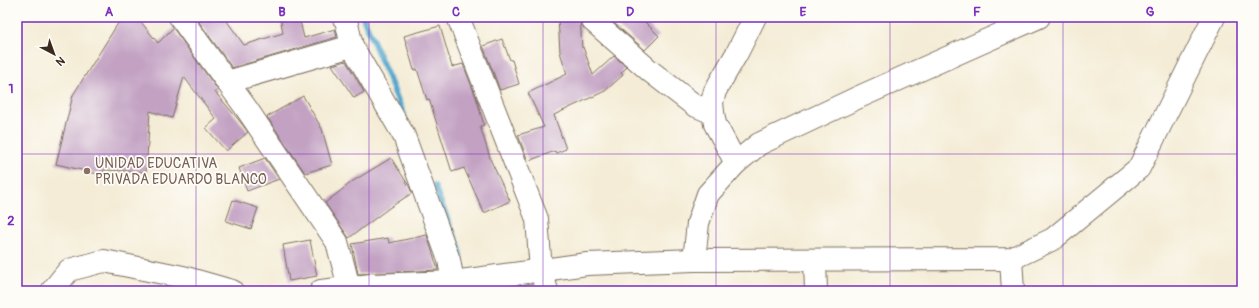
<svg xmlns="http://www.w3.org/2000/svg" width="1259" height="308" font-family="Pangolin,sans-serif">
<rect width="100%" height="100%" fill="#fdfcf7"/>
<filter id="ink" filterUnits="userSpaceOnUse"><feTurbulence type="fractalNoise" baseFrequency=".025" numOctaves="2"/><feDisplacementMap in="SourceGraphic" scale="8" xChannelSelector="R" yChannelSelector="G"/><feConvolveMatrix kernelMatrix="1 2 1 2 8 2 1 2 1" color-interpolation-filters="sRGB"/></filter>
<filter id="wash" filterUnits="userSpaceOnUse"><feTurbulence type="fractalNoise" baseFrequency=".012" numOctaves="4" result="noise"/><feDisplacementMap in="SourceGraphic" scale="16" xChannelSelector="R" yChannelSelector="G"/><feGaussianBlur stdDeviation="0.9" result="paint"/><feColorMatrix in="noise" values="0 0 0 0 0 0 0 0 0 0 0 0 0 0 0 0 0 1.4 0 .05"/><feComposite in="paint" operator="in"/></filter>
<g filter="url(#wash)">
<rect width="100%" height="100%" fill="#f4ecd6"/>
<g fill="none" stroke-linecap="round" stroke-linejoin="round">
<g stroke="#54a8cf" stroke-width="6">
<path d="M363,17l41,98"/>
<path d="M434,186l25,61 4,31"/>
</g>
</g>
<g id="blocks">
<g fill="#c2a1c3">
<path d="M122,17h15l21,26 15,-15 45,62 -3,2 23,27 10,13 -22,19 -20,-23 10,-9 -32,-42 -12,41 -22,-7 -4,61 -42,-2 -2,5 -46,-11 17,-69z"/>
<path d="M200,17h24l20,28 39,-12 -3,-16h19l5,21 31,-9 2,8 -105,31 -35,-49z"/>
<path d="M558,17h22l2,31 1,-1 10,28 21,-19 13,11 -6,6 2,2 -18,16 -51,24 12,34 -10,4 -1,-2 -27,10 -10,-26 26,-8 -16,-34 39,-19 -7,-22z"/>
<path d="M607,17h33l19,19 -14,14z"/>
<path d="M440,26l12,41 11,-3 13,33 8,28 -4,1 11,35 19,40 -26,12 -20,-45 -12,4 -23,-73 -2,1 -10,-31 -3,1 -10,-34z"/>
<path d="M502,39l8,21h2l7,24 -19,6 -17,-44z"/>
<path d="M346,61l18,31 -10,6 -22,-33z"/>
<path d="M303,96l19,33 10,36 -27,8 -38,-56z"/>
<path d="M265,158l14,21 -32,12 -8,-23z"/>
<path d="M391,158l18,28 3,7 -23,15 -40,30 -24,-35 28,-22z"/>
<path d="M233,200l25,8 -7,21 -25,-8z"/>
<path d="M427,235l11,35 -80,4 -6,-30 36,-6 1,5z"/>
<path d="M310,240l7,36 -28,5 -6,-36z"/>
</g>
</g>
</g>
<g filter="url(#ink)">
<use href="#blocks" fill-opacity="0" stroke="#7c6e5e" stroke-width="1"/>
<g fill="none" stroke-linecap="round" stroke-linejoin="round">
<g stroke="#7c6e5e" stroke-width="24">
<g id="minor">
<path d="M180,17l66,91 91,134 12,45"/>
<path d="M343,17l3,3 6,26 52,90 45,124 4,22 -1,9"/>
<path d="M458,17l79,202 4,52 6,20"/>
<path d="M593,21l57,50 44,34 19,8"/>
<path d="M227,82l125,-36"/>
<path d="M736,163l-21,-39 -2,-11 -1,-11 3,-11 22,-38 18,-36"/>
<path d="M1011,259l2,32"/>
<path d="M694,260l4,-37 10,-29 28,-31 23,-19 100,-47 180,-80"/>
<path d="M815,260l1,31"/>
<path d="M52,291l17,-21 35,-9 79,16 49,14"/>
<path d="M321,291l50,-6 82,-3 134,-18 107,-4 317,-1 42,-20 86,-71 75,-151"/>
</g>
</g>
<use href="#minor" stroke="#fff" stroke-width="22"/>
</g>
</g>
<path fill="none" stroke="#7b2cbf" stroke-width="1" stroke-opacity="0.55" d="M196,17v274M369,17v274M543,17v274M716,17v274M890,17v274M1063,17v274M17,154h1225"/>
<circle fill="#8d6e63" stroke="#fdfcf7" stroke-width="1.5" cx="87" cy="171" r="4"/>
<g text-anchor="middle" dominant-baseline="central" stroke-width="3.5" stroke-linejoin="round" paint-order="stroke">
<g font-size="14" fill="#785e54" stroke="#fdfcf7" text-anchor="start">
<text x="95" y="163">UNIDAD EDUCATIVA<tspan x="95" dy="16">PRIVADA EDUARDO BLANCO</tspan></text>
</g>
</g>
<rect width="1259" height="308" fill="none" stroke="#fdfcf7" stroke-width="44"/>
<g transform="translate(54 54) rotate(139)" stroke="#fdfcf7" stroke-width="3" paint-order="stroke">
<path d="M0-3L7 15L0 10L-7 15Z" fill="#3b2a1e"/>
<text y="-6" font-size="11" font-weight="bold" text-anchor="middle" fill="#3b2a1e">N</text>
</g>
<rect x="22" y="22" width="1215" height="264" fill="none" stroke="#7b2cbf" stroke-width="1.5"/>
<g font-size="13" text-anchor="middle" font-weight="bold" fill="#7b2cbf">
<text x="109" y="16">A</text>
<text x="282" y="16">B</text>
<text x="456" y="16">C</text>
<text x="630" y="16">D</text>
<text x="803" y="16">E</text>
<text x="977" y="16">F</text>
<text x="1150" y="16">G</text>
<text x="11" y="93">1</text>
<text x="11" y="225">2</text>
</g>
</svg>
